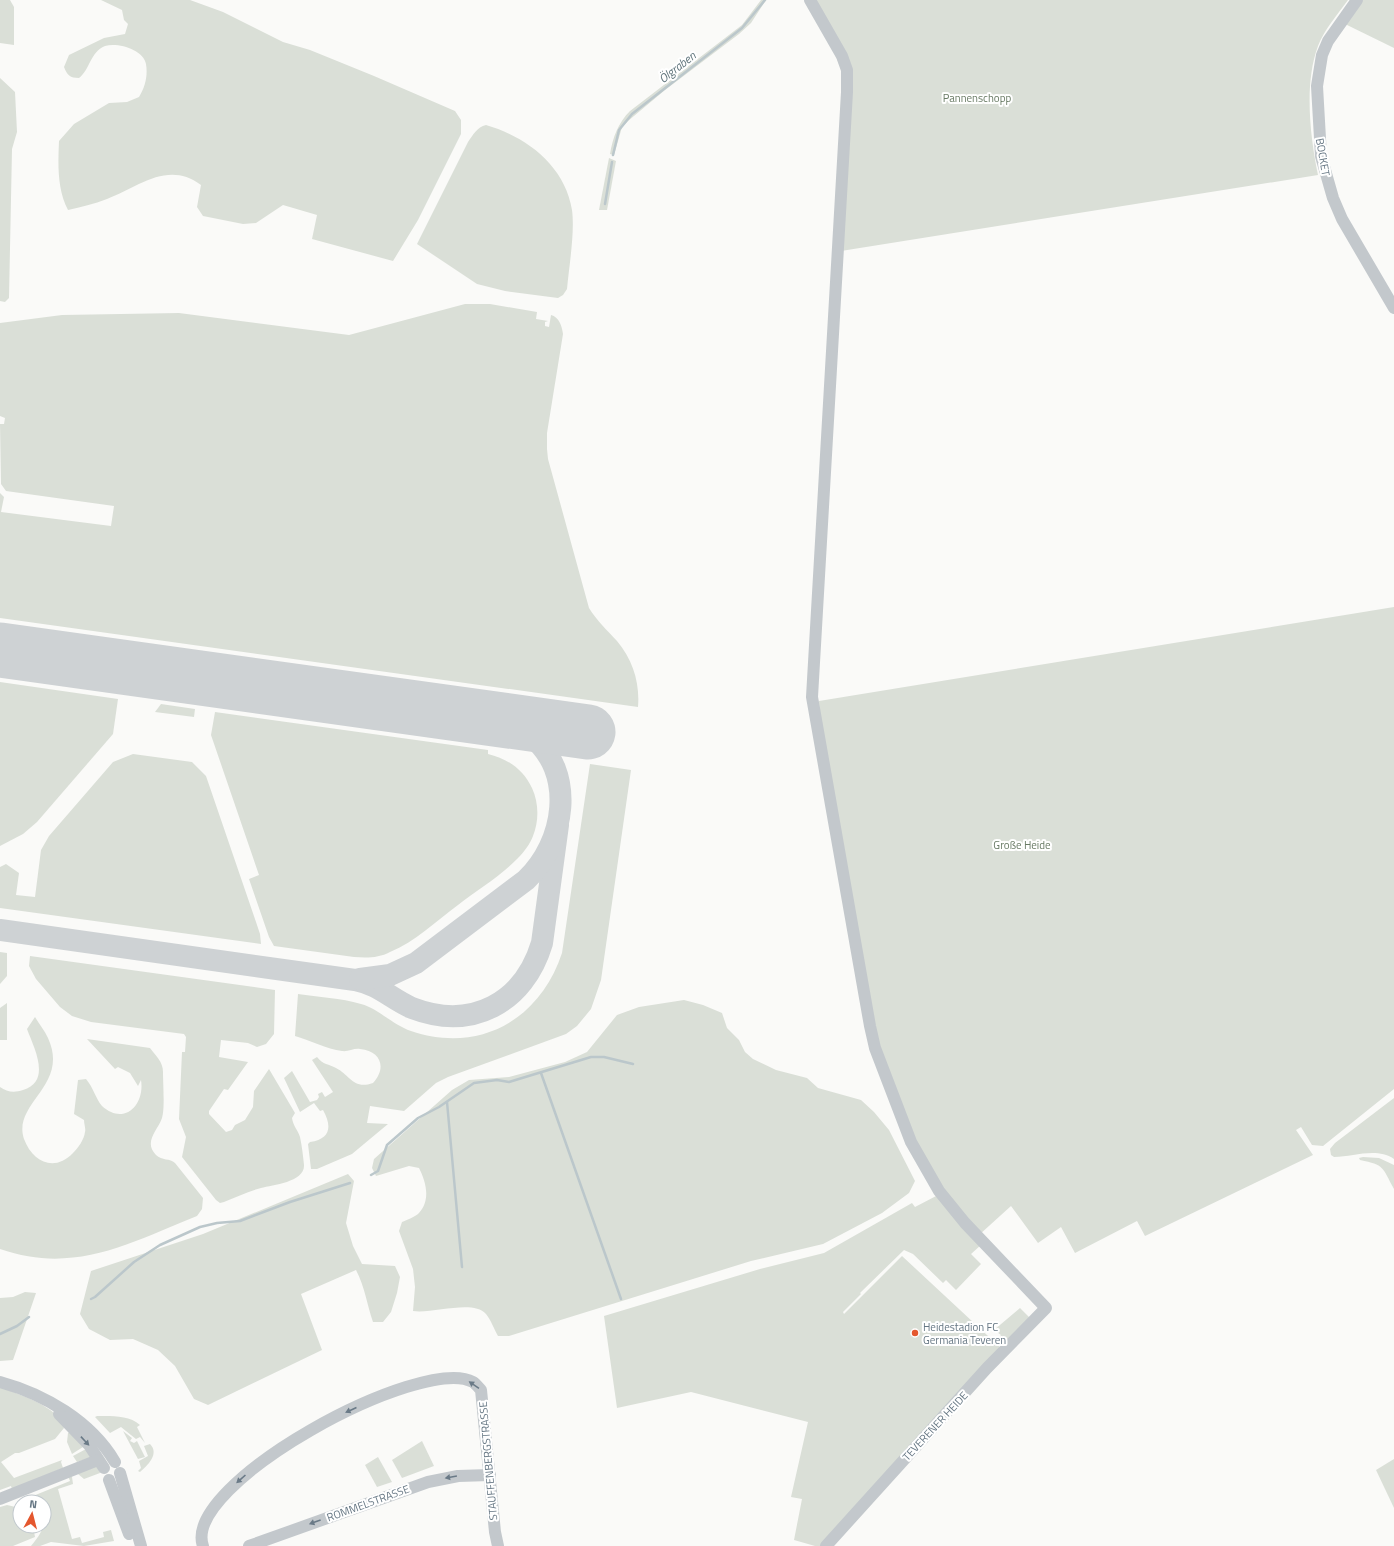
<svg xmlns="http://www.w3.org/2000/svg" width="1394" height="1546" font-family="'Titillium Web',sans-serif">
<rect width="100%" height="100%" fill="#fafaf8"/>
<g fill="#dadfd7">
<path d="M0,0h10l4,7v38l-14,-2z"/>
<path d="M101,0h89l33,12 60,30 27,8 64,26 81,35 6,9v14l-43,86 -25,41 -81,-22 5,-24 -34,-10 -27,18 -13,1 -40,-8 -6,-9 4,-22c-33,-25 -63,2 -94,14 -13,5 -26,8 -39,11 -11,-21 -10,-46 -9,-69l15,-17 35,-21 18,-1 12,-5c6,-10 9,-21 7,-33 -2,-14 -28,-22 -41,-18 -15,6 -15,24 -26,32 -9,0 -12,-3 -15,-11l5,-12 35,-17 21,-4 3,-10 -4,-4 -2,-10z"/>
<path d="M761,0h5l-15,23 -12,11 -74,56 -37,31 -6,6 -8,28 -4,-1c3,-17 8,-31 20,-43l112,-86z"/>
<path d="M813,0h535c-10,14 -24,30 -30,46 -14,37 -8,91 0,129l-477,76 9,-160z"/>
<path d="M1363,0h31v48l-49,-24z"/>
<path d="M0,78l15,14 2,40 -5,17 -3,149 -4,4 -5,-1z"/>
<path d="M486,125c41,12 79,41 86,85 3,22 -3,57 -5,79l-4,6 -5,3 -53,-7 -28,-7 -60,-40 51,-102c5,-7 9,-15 18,-17z"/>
<path d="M609,158l7,3 -9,49h-8z"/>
<path d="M465,304h25l47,8 -1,7 12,2 -3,1v4l4,1 2,-12c8,2 11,11 12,19l-16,99v16l1,10 41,149c8,13 18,22 28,33 16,19 23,42 21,66l-638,-89v-125l4,4 -3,15 110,14 3,-20 -108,-15 -5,-7 -1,-60h4l1,-6 -5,-2v-93l62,-8 117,-2 170,22z"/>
<path d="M1394,607v482l-71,57 -11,-1 -11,-18 -5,3 17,25 -168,81 -8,-15 -62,32 -14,-26 -23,16 -27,-37 -32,29 -56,-73 -45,-110 -58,-329 -1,-22z"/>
<path d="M0,682l118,17 -5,35 -76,88 -14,12 -23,12z"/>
<path d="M161,704l34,5 -1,8 -39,-5z"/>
<path d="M215,712l273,38v4c20,5 35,15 44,34 7,15 7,33 1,48 -3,8 -9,16 -15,22 -17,18 -41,32 -60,47 -22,16 -43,37 -68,47 -11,6 -23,6 -36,5l-80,-11 -5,-9 -20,-58 10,-4 -48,-140z"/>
<path d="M133,754l59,8 14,14 50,146 4,12 1,10 -261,-36v-41l6,-3 13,9 -3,22 19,2 6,-47 8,-14 64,-74z"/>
<path d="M590,764l41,6 -30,210 -10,29 -14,17 -11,8 -118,43 -12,6 -32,28 -34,-5 -3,17 21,1 -36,30 -35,15h-6l-3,-25 2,-2c21,-3 22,-16 13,-32l-3,1 -6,-8 -14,9 -16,-34 8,-7 18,31 7,-2 2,-3 -1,-3 4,-2 3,5 8,-5 -21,-32 5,-3c6,8 12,7 19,11 14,7 17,22 37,15 14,-15 8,-32 -13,-34 -6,-1 -12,3 -18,2 -15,-2 -33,-11 -47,-15l3,-42c20,3 43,4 63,10 18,5 32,21 50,27 68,23 129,-11 151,-78z"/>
<path d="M0,952l7,1v23l-7,8z"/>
<path d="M30,956l245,34 -1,44 -8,10 -9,3 -9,-4 -27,-3 -2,17 29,5 -20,28 -4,-1 -15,22v3l17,18 6,-2 3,-5 10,-5 8,-13 1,-16 15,-22 26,44 -3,5c1,8 6,12 8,19 2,9 3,19 4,28 1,17 -31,20 -43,23 -12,3 -25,9 -37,14l-4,1 -4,-3 -34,-43 4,-20 -7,-18 3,-67h3l1,-15 -2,-3 -93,-12 -19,-6 -12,-9 -24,-28 -7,-13z"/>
<path d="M684,1000l19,5 19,8 5,15 12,12 6,12 8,7 23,11 31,8 11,10 43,12 13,12 15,18 26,51 -6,12 -27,20 -59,31 -72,17 -242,75h-11c-4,-7 -7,-16 -12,-22 -13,-15 -53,0 -73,-3l2,-24 -2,-18 -14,-38 3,-9c5,-2 13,-5 17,-9 12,-13 7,-31 0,-45l-10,-2 -33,10 -4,-8 2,-9 78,-69 17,-10 40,-3 56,-15 22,-10 30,-37 22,-8z"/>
<path d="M7,1003v37h-7v-32z"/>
<path d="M35,1017c4,7 10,14 13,21 22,48 -36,65 -24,101 9,24 31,33 49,14 5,-5 11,-13 12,-21 1,-3 -1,-8 -1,-12l-10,-6 4,-34 8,-1c7,8 10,20 16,27 22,20 43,-1 39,-26l-3,6 -8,-13 -12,-6 -3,2 -28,-30 63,9c6,8 13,14 13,24 0,11 2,37 -1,46 -4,12 -19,24 -6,37 6,6 14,3 19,8l28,35 -1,11 -5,7c-67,27 -123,59 -197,33v-162c7,5 14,6 23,3 29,-9 11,-42 4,-61z"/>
<path d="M1394,1098v61c-18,-12 -40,-2 -60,-2l-3,-2 -1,-6 5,-6z"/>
<path d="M1363,1157l16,1 15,7v24c-12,-22 -9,-24 -34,-29l-1,-2z"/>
<path d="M348,1174l6,7 -8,42 7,23 9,18 33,2 5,11 -3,16 -6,19 -8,10h-10c-6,-17 -8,-35 -17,-52l-55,24 21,56 -114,55 -14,-6 -19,-33 -17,-16 -25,-11 -23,1 -21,-11 -9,-15 11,-43 112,-37z"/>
<path d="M938,1195l43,50 -10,9 10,10 -25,26 -10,-10 -3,3 -30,-29 -9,-4 -44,43 1,1 -18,18 1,2 58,-58 100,93 -180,197h-7l-21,-6 8,-41 -11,-2 17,-75 -117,-30 -74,16 -13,-92 156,-47 64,-16 88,-50 3,4z"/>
<path d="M25,1292l11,1 -23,67 -13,1v-63l13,-1z"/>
<path d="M1020,1308l11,11 -27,27 -8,-5 5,-6 -7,-5z"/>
<path d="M0,1387c18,7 60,20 64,41l-9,11 -36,14h-4l-14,9 13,16 48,-18 -1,2 2,6 -51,21 -1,-3 -11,4z"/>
<path d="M97,1416c15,0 32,-1 43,9l-3,2 8,16 -5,-6 -4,2 -15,-12 -11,6 -15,-16z"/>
<path d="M123,1431l9,7 -2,3 4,2 3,-2 8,16 -7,2z"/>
<path d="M70,1432l13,15 -11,7 -5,-12 1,-9z"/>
<path d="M422,1441l12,25 -32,12 -10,-18z"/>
<path d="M150,1444c10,10 -3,22 -10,28l-2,-1 3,-3 -2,-7 9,-5 -4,-10z"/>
<path d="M86,1449l4,4v5l-13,4 -4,-6z"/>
<path d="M378,1457l14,25 -15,5 -12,-22z"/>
<path d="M1394,1459v49l-18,-38z"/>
<path d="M93,1466l6,1 1,6 -16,6 -6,-5z"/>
<path d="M68,1476l4,1 1,7 -15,5 14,50 8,-2 2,6 22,-6 -1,-5 8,-2 3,11 -30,5 -33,-4 -11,4h-9c15,-18 13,-21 13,-44h-9l-2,-6 37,-15z"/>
<path d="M7,1505l13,3v18h13l2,11 -22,9h-13v-39z"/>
</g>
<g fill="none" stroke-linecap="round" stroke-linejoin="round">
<g stroke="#bbc7cb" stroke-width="2.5">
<path d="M613,155l6,-25 13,-16 110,-86 23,-28"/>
<path d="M605,204l7,-42"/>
<path d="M541,1073l80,226"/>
<path d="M447,1102l15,165"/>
<path d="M371,1175l7,-4 9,-26 31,-27 21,-11 35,-24 23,-3 12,2 82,-25h13l29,7"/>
<path d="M91,1299l4,-2 39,-35 26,-17 40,-18 17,-4 23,-2 50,-19 60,-19"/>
<path d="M0,1334l17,-8 12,-9"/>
</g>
<g stroke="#ced2d4" stroke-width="22">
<path d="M0,930l355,50c25,5 36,19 57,28 60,23 112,-5 130,-65l16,-118"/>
<path d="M360,979l30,-4 26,-12 110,-83c39,-37 51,-108 4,-145 -11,-8 -23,-12 -36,-16"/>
</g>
<path stroke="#ced2d4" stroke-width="55" d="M0,650l588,82"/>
<g stroke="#c3c8cc" stroke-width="12">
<path d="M810,0l32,56 5,14v22l-35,605 58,329 5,22 36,94 28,49 26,32 81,85 -59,60 -161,178"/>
<path d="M1357,0l-29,41 -6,14 -5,31 4,70 12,42 9,21 52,89"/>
<path d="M0,1382c44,12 91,39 115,80"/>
<path d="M59,1414l30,31 15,23"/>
<path d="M120,1473l21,73"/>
<path d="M109,1480l20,54"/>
<path d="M0,1499l98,-39"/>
<path d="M203,1546c-22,-62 219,-192 270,-164 3,2 6,6 8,8l14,142 3,14"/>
<path d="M249,1546l179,-64 30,-6 32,-1"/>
</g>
</g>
<defs><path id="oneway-solid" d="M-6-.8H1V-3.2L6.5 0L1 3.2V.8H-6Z"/></defs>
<g fill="#6a7a87">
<use href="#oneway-solid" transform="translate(474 1385) rotate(-146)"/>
<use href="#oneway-solid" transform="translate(351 1410) rotate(156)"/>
<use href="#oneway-solid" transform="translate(85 1441) rotate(47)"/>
<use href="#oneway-solid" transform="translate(451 1477) rotate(170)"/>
<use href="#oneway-solid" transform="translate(241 1479) rotate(138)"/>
<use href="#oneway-solid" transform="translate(315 1522) rotate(160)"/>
</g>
<circle fill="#e4572e" stroke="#fff" stroke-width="1.5" cx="915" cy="1333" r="4"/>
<g text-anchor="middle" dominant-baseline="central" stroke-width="4" stroke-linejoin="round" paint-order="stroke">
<g font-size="11" fill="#687a64" stroke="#fff">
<text x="977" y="98">Pannenschopp</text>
<text x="1022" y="845">Große Heide</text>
</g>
<g font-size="11" fill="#657683" stroke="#fff">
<text transform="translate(1323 157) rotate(80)">BOCKET</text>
<text transform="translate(935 1426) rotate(-47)">TEVERENER HEIDE</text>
<text transform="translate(488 1461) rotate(-95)">STAUFFENBERGSTRASSE</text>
<text transform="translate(368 1503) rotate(-20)">ROMMELSTRASSE</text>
</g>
<g font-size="11" fill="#657683" stroke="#fff" text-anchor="start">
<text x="923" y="1327">Heidestadion FC<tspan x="923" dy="13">Germania Teveren</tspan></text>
</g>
<g font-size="12" font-style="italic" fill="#60757c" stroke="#fff">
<text transform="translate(677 67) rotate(-38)">Ölgraben</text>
</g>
</g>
<g transform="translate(32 1514) rotate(7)"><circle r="19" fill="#ffffff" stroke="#c1c8cd"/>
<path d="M0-3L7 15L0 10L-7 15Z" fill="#e4572e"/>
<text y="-6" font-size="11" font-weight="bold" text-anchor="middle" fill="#657683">N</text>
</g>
</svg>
